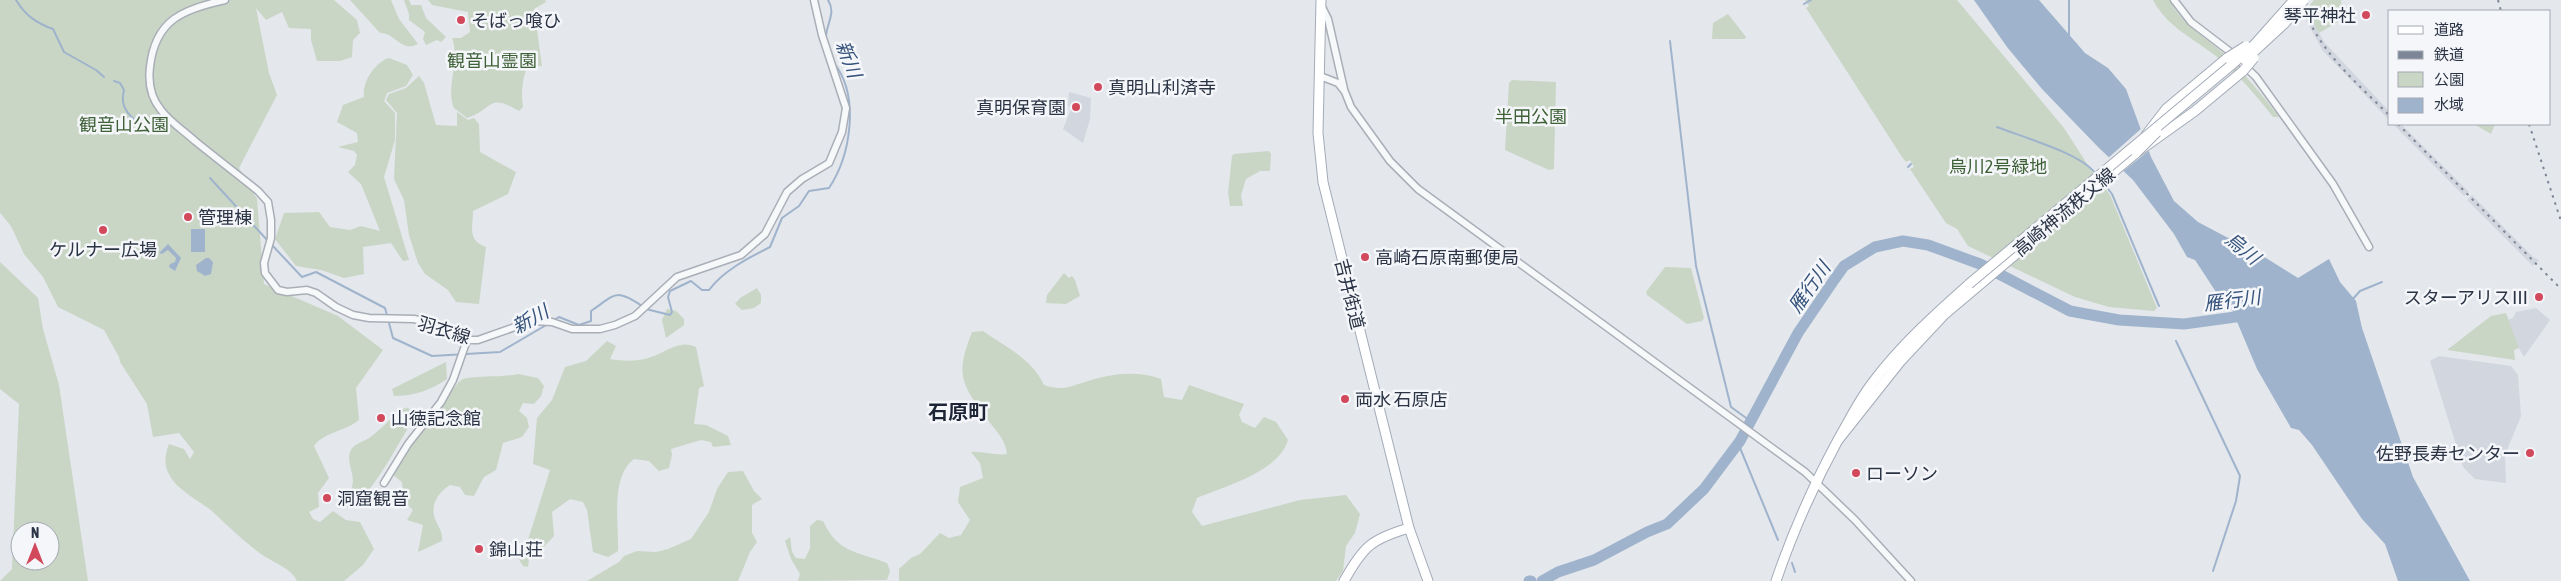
<svg xmlns="http://www.w3.org/2000/svg" width="2561" height="581" font-family="'Asap Condensed','Noto Sans JP',sans-serif">
<rect width="100%" height="100%" fill="#e4e7ec"/>
<g fill="#d2d6de">
<path d="M2305,9l20,34 65,69v9l-67,-70 -21,-38z"/>
<path d="M1069,92l22,6 -1,21 -7,24 -20,-14 8,-20 -3,-4z"/>
<path d="M2393,124h8l68,68 -5,4z"/>
<path d="M2472,195l61,62 6,3 -6,6 -66,-66z"/>
<path d="M2536,308l14,12 -26,37 -10,-17 -6,-20 5,-2 3,-6z"/>
<path d="M2439,356l72,10 7,9 3,41 -16,39 1,28 -31,-4 -12,-12 -33,-106z"/>
</g>
<g fill="#c9d6c5" fill-rule="evenodd">
<path d="M0,0h334l23,20 3,13 -7,7 -1,17 -12,4h-23l-6,-21v-11l-22,-1 -7,-16 -16,8 -10,-12 13,65 8,22 -38,73 18,31 7,85 74,32 45,34 -27,38 3,32c-15,12 -35,12 -45,26l15,32 -11,15 1,14 -10,5 4,7 7,3 13,-11 13,9 14,2 14,27 -11,16 -19,16h-47c-6,-13 -21,-17 -33,-25 -19,-13 -35,-29 -52,-45 -15,-12 -38,-22 -45,-41 -3,-8 -1,-19 2,-26l15,5 6,10 4,-7 -15,-19 -26,4 -6,-33 -27,-42 -1,-5 -15,-27 -46,-23 -15,-30 -19,-23 -13,-28 -11,-13z"/>
<path d="M350,0h41l8,19 19,25c-17,9 -22,-11 -38,-11z"/>
<path d="M404,0h5l2,5h10l5,13 20,19 -5,5 -4,-2 -11,5 -3,-6 2,-7 -16,-12v-6z"/>
<path d="M428,0h117l1,2 -12,7 8,57h-14c-6,12 -7,28 -5,41l-4,4c-32,-19 -26,-1 -52,7l-13,-10c-9,-21 7,-47 -2,-70h9l9,-6 -2,-20 -36,-7z"/>
<path d="M1805,0h152l107,128 27,42 19,25 47,113 -3,3 -45,-4 -34,-10 -107,-51 -11,-17 -11,-6 -36,-54 4,-2 -4,-7 -4,2 -4,-5 -96,-149 3,-2z"/>
<path d="M2153,0h17c10,23 34,36 52,52 21,20 39,41 57,65h-6c-18,-23 -38,-47 -61,-64 -23,-17 -45,-27 -59,-53z"/>
<path d="M2314,0h27l2,19 -24,14 -13,-23z"/>
<path d="M1728,14l18,23 -1,2h-33l1,-16z"/>
<path d="M389,58l18,7 6,10 -7,11 -19,7 -3,8 11,12v27l-11,37 25,83 -6,1 -12,-18 -28,4 1,27 -20,4 -23,-8 -25,-4 -21,-27 9,-26 35,-1 11,15 20,3 11,-4 19,5 -19,-47 -13,-12 7,-7 2,-10 -3,-4 -16,-4 20,-5 -1,-9 -20,-11 6,-17 21,-8c-2,-15 11,-35 25,-39z"/>
<path d="M419,76l5,7 12,42 21,1v-14l11,8 6,-2 5,6 1,28 36,20 -8,22 -35,17c0,17 -6,29 13,36l-7,57 -23,-2 -8,-12 -23,-16 -7,-11 -9,-28 -5,-35 -10,-21 3,-66 -11,-13 3,-6 17,-6z"/>
<path d="M1512,80l44,2 -2,87 -5,1 -44,-20 4,-67z"/>
<path d="M2474,124h21l-4,10z"/>
<path d="M1269,151l2,3 -1,17h-10l-14,8 -5,16 2,11h-13l-2,-13 4,-37 2,-2z"/>
<path d="M0,262l38,36 5,31 16,56 29,196h-88l12,-12 7,-165 -19,-15zM20,531h30v30h-30z"/>
<path d="M1665,267l26,1 13,50 -2,3 -15,3 -40,-29 -1,-3z"/>
<path d="M1064,273l5,5 3,-2 3,4 5,16 -14,8 -20,-1 1,-8z"/>
<path d="M757,288l4,7v8l-7,5 -12,2 -7,-6 5,-6z"/>
<path d="M667,309l9,2 8,8v6l-18,13 -4,-18z"/>
<path d="M2506,313l13,35 -5,2 1,10 -68,-10 44,-34z"/>
<path d="M983,331c23,16 49,28 61,54 19,6 24,2 41,-3 25,-8 51,-12 76,-3l3,18 18,3 7,-15 55,19 -5,11 3,7 13,6 9,-11 12,5 12,18c-9,32 -63,46 -91,58l-5,14 10,14 98,-26 46,-5 14,19 -5,19 -9,13 -3,25 -7,10h-437v-12l12,-11 9,-4 20,-21 9,5 12,-3 9,-15 -12,-18 2,-15 23,-9 -3,-15 -9,-11c12,-1 23,4 36,2 -2,-16 -10,-21 -19,-34 -27,-36 -33,-45 -16,-88z"/>
<path d="M607,341l9,5 -6,13c13,2 28,3 41,-2 16,-5 28,-18 45,-10l8,39 -5,2 -5,36 12,1 22,11 3,9 -18,2 -2,-5 -10,-2 -30,9 1,6 -3,13 -10,3 -10,-10 -15,-2c-24,18 -15,65 -16,92l-10,6 -15,-5 -6,-42 -4,-8 -13,-3 -18,13 2,24 -16,17 -9,5 -1,9 -5,-1 -6,-10 11,-16 22,-70 -17,-6 4,-46 15,-18 13,-33 21,-6z"/>
<path d="M446,362l1,17c-16,11 -33,17 -53,17l-2,-7z"/>
<path d="M518,374l20,4 6,8 -3,10 -7,8 -11,-1 -4,8 8,7 2,9 -7,10 -19,6 -7,27 -12,7 -10,19 -9,-1 -5,-8 -10,-2c-12,8 -20,19 -15,34 3,8 8,12 7,22l-24,11 5,-27 -16,-5 6,-10 -9,-9 -2,-19 -10,-8c10,-13 63,-93 71,-95 18,-4 37,-1 55,-5z"/>
<path d="M408,408l7,8c-19,32 -36,65 -61,92l-11,-1c2,-13 6,-11 9,-20 4,-12 -6,-24 -2,-35 3,-8 13,-10 19,-14 9,-6 24,-21 32,-29z"/>
<path d="M743,471l11,20 8,8 -10,6v28l5,9 -7,10 -12,29h-151l32,-19 5,-6 13,-5 19,1 12,-3 23,-10 18,-27 8,-23 11,-17z"/>
<path d="M817,520l6,1c15,32 33,30 64,42l3,8 -3,9 -89,1 2,-7 -9,-15 -6,-18 5,-4 2,15 4,6 9,1 5,-11v-22z"/>
</g>
<g fill="#9fb4cc">
<path d="M1974,0h65l46,53 23,15 18,21 25,68 23,44 24,21 68,36 32,20 31,-19 11,23 16,19 6,27 51,149 57,104h-72l-13,-37 -23,-25 -50,-74 -13,-15 -8,-2 -34,-59 -30,-71 -9,-3 -23,-35 -8,-3 -13,-23 -41,-54 -34,-32 -57,-59 -35,-42z"/>
<rect x="191" y="229" width="14" height="23"/>
<path d="M168,244l13,14 -6,13 -6,-4 1,-3 5,-2 1,-4 -8,-8 -6,4 -3,-1z"/>
<path d="M206,258h3l4,4 -2,12 -6,2 -8,-5 -1,-6z"/>
</g>
<path fill="#e4e7ec" d="M2143,127l8,22 -29,23 -15,-13z"/>
<g fill="none" stroke-linecap="round" stroke-linejoin="round">
<g stroke="#9fb4cc" stroke-width="2">
<path d="M16,0c9,15 20,23 37,29l11,23 32,18 8,7"/>
<path d="M1804,4l7,-4"/>
<path d="M2069,35v-35"/>
<path d="M826,39c-1,-14 11,-25 2,-39"/>
<path d="M1670,41l26,225 35,141 18,13"/>
<path d="M114,81l6,2 4,7c-6,20 10,30 25,41"/>
<path d="M1997,127c25,10 83,26 98,46"/>
<path d="M1908,167l3,-3"/>
<path d="M210,178l58,63"/>
<path d="M2105,185l7,9 47,112"/>
<path d="M271,244l31,33 14,-5 69,36 8,30 39,18 68,-4 48,-28"/>
<path d="M2352,300l8,-9 22,-9"/>
<path d="M646,309l24,6 2,-3 -4,-15 2,-6 21,-10 11,9h7c14,-19 39,-32 61,-43l12,-29 17,-12 10,-15 20,-3c22,-33 31,-92 5,-125"/>
<path d="M554,320l5,-3 20,8 12,-4v-10c25,-17 24,-23 51,-5"/>
<path d="M2176,341l64,135 -4,25 -23,70"/>
<path d="M1738,443l40,97"/>
<path d="M1792,563l3,9"/>
</g>
<g stroke="#9fb4cc" stroke-width="11">
<path d="M1529,581h2"/>
<path d="M1542,581l16,-9 36,-12 53,-28 20,-8 37,-35 36,-48 58,-108 36,-53 10,-14 31,-19 28,-6 25,4 52,19 90,47 49,9 65,4 66,-9"/>
</g>
<g stroke="#a9aeb7" stroke-width="9">
<g id="minor">
<path d="M225,0c-42,9 -70,20 -75,67 -2,16 1,31 11,43 9,12 23,21 34,31 21,17 42,33 63,50l10,11 3,18v18l-7,25 1,10 13,17 9,2 20,-2 9,3 20,14 17,8 16,3 45,1 25,6 28,15h11l54,-19 20,1 20,7h28l15,-4 20,-9 42,-39 64,-22 24,-21 22,-42 15,-13 27,-16 13,-31 4,-24 -24,-73 -8,-35"/>
<path d="M2174,0l17,22 38,29 27,26 77,107 36,63"/>
<path d="M1321,5l7,14 16,70"/>
<path d="M1320,76l18,7 7,9 6,15 39,54 28,28 387,283 50,48 56,61"/>
<path d="M384,483l24,-39 33,-42 12,-22 14,-40"/>
</g>
</g>
<g stroke="#a3abb8" stroke-width="11">
<g id="major">
<path d="M1321,0l-3,133 5,49 86,346 19,53"/>
<path d="M2146,135l20,-26 61,-51"/>
<path d="M1839,439l61,-77 45,-48 191,-161 59,-42 48,-40"/>
<path d="M1344,581c19,-34 27,-42 65,-53"/>
<path d="M1776,581c17,-50 38,-97 63,-143 11,-19 20,-38 34,-56 27,-36 62,-68 96,-98"/>
</g>
</g>
<use href="#minor" stroke="#f7f8fa" stroke-width="6"/>
<use href="#major" stroke="#fff" stroke-width="9"/>
<g stroke="#7d8696" stroke-width="2" stroke-dasharray="2.5 5" stroke-linecap="butt">
<path d="M2301,0c14,48 54,81 89,116"/>
<path d="M2498,0l3,11"/>
<path d="M2398,124l163,165"/>
<path d="M2529,124l32,97"/>
</g>
<g stroke="#a3abb8" stroke-width="11" stroke-linecap="butt">
<g id="major-bridge">
<path d="M2227,58l19,-12"/>
<path d="M2245,60l39,-36 20,-24"/>
<path d="M2243,71l11,-13"/>
<path d="M2136,153l21,-21"/>
<path d="M1969,284l260,-217 25,-22 40,-45"/>
</g>
</g>
<use href="#major-bridge" stroke="#fff" stroke-width="9"/>
</g>
<g fill="#d1495b" stroke="#f4f6f9" stroke-width="2">
<circle cx="2366" cy="15" r="5"/>
<circle cx="461" cy="20" r="5"/>
<circle cx="1098" cy="87" r="5"/>
<circle cx="1076" cy="107" r="5"/>
<circle cx="188" cy="217" r="5"/>
<circle cx="103" cy="230" r="5"/>
<circle cx="1365" cy="257" r="5"/>
<circle cx="2539" cy="297" r="5"/>
<circle cx="1345" cy="399" r="5"/>
<circle cx="381" cy="418" r="5"/>
<circle cx="2530" cy="453" r="5"/>
<circle cx="1856" cy="473" r="5"/>
<circle cx="327" cy="498" r="5"/>
<circle cx="479" cy="549" r="5"/>
</g>
<g text-anchor="middle" dominant-baseline="central" stroke-width="5" stroke-linejoin="round" paint-order="stroke">
<g font-size="18" fill="#2b3445" stroke="#f4f6f9" text-anchor="start">
<text x="2356" y="15" text-anchor="end">琴平神社</text>
<text x="471" y="20">そばっ喰ひ</text>
<text x="1108" y="87">真明山利済寺</text>
<text x="1066" y="107" text-anchor="end">真明保育園</text>
<text x="198" y="217">管理棟</text>
<text x="103" y="249" text-anchor="middle">ケルナー広場</text>
<text x="1375" y="257">高崎石原南郵便局</text>
<text x="2529" y="297" text-anchor="end">スターアリスⅢ</text>
<text x="1355" y="399">両水 石原店</text>
<text x="391" y="418">山徳記念館</text>
<text x="2520" y="453" text-anchor="end">佐野長寿センター</text>
<text x="1866" y="473">ローソン</text>
<text x="337" y="498">洞窟観音</text>
<text x="489" y="549">錦山荘</text>
</g>
<g font-size="18" fill="#3f6138" stroke="#f4f6f9">
<text x="492" y="60">観音山霊園</text>
<text x="1531" y="116">半田公園</text>
<text x="124" y="124">観音山公園</text>
<text x="1998" y="166">烏川2号緑地</text>
</g>
<g font-size="18" fill="#2b3445" stroke="#f4f6f9">
<text transform="translate(2064 212) rotate(-40)">高崎神流秩父線</text>
<text transform="translate(1350 294) rotate(76)">吉井街道</text>
<text transform="translate(444 330) rotate(17)">羽衣線</text>
</g>
<g font-size="19" font-style="italic" fill="#34527a" stroke="#f4f6f9">
<text transform="translate(849 59) rotate(69)">新川</text>
<text transform="translate(2243 248) rotate(39)">烏川</text>
<text transform="translate(1809 287) rotate(-55)">雁行川</text>
<text transform="translate(2232 300) rotate(-7)">雁行川</text>
<text transform="translate(530 319) rotate(-29)">新川</text>
</g>
<g font-size="20" font-weight="bold" fill="#1d2536" stroke="#f4f6f9">
<text x="958" y="411">石原町</text>
</g>
</g>
<rect x="2388" y="10" width="162" height="115" fill="#f4f6f9" stroke="#a4a8b1"/>
<rect x="2398" y="26" width="25" height="8" fill="#ffffff" stroke="#a4a8b1"/>
<text x="2434" y="35" font-size="15" fill="#2b3445">道路</text>
<rect x="2398" y="51" width="25" height="8" fill="#7d8696" stroke="#a4a8b1"/>
<text x="2434" y="60" font-size="15" fill="#2b3445">鉄道</text>
<rect x="2398" y="72" width="25" height="15" fill="#c9d6c5" stroke="#a4a8b1"/>
<text x="2434" y="85" font-size="15" fill="#2b3445">公園</text>
<rect x="2398" y="98" width="25" height="15" fill="#9fb4cc" stroke="#a4a8b1"/>
<text x="2434" y="110" font-size="15" fill="#2b3445">水域</text>
<g transform="translate(35 546)"><circle r="24" fill="#f4f6f9" stroke="#a4a8b1"/>
<path d="M0-4L9 19L0 12L-9 19Z" fill="#d1495b"/>
<text y="-8" font-size="14" font-weight="bold" text-anchor="middle" fill="#2b3445">N</text>
</g>
</svg>
